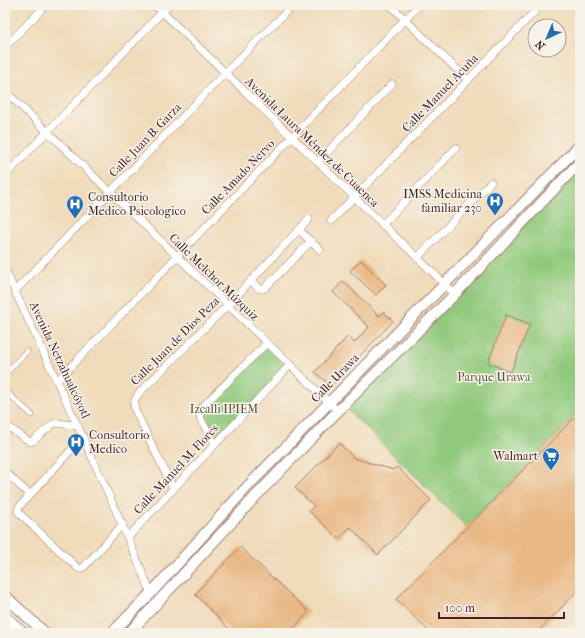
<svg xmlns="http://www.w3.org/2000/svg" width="585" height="638" font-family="'IM FELL French Canon',serif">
<rect width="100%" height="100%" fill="#f7f3e8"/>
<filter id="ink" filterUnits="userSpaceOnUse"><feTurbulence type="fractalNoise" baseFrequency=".025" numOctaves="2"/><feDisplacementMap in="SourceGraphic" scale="8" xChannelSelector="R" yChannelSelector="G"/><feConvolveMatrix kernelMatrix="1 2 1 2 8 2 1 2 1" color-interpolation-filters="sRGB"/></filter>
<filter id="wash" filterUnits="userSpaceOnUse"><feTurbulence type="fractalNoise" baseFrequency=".012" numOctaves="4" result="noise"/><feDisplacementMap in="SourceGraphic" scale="16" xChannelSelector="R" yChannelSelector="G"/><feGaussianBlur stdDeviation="0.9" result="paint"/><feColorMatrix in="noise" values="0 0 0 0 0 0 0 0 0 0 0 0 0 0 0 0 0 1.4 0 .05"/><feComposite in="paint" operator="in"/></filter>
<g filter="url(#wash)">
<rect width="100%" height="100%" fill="#f0dbba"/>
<g fill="#90c97c" stroke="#6d7454">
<path d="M580,167v244l-113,116 -121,-119z"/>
<path d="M267,343l23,22 -71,75 -17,-33z"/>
</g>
<g id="blocks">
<g fill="#e9b884">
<path d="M361,260l25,25 -10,10 -26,-24z"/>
<path d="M343,281l36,35 5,-4 9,9 -62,65 -16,-14 33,-36 6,7 15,-16 -36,-35z"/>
<path d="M506,315l24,9 -19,48 -23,-9z"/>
<path d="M580,412v176l-43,45h-78l-2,-3 -3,3h-23l-35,-34z"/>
<path d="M339,443l15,15 39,12 4,-3 34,33 -53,55 -28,-28 -11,12 -30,-28 5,-5 -19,-18z"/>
<path d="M240,547l69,65 -20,21h-56l-38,-39z"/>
</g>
</g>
</g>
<g filter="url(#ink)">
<use href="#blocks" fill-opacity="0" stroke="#9d7d72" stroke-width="1"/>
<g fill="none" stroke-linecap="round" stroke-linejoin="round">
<g stroke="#9d7d72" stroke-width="6">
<g id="pedestrian">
<path d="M5,374l22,-23"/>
<path d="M5,391l27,24"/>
</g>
</g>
<g stroke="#9d7d72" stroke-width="8">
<g id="minor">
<path d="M155,5l300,289"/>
<path d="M390,5l78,75"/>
<path d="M5,47l41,-42"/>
<path d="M5,91l333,320"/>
<path d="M318,162l74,-78"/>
<path d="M5,176l164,-171"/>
<path d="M331,221l210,-216"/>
<path d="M382,225l74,-77"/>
<path d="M299,230l21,20"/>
<path d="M417,258l74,-76"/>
<path d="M5,270c50,107 101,214 146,323"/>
<path d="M250,281l10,8h4l47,-48"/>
<path d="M15,291l210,-218 68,-68"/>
<path d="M57,381l362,-376"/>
<path d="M5,431l5,-3 20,14 3,-1 20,-17 5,-1 20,3"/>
<path d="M83,437l-64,70 -1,5 61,57 5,-2 39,-43"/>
<path d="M215,444l-14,-24 -2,-8 3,-5 65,-64"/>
<path d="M5,472l25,23"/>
<path d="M173,488l-38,-78c-2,-8 0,-12 6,-19l87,-86 81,-86"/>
<path d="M128,537l162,-172"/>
</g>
</g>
<g stroke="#9d7d72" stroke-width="12">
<g id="secondary">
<path d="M5,596l40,37"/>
<path d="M112,633l39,-40 96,-106 333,-342"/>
<path d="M129,633l127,-137 75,-78 124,-124 125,-132"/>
</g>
</g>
<g stroke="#9d7d72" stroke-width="12">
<path id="trunk" d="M5,617l18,16"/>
</g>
<use href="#pedestrian" stroke="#fff" stroke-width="5"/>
<use href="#minor" stroke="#fff" stroke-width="7"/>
<use href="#secondary" stroke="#fff" stroke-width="10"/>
<use href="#trunk" stroke="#fff" stroke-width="11"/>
</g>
</g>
<defs>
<g id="hospital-pin" transform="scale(0.9)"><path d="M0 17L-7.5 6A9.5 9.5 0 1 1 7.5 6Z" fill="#1f6fb2" stroke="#f7f3e8"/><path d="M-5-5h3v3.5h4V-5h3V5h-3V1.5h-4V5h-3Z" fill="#fff"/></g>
<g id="supermarket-pin" transform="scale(0.9)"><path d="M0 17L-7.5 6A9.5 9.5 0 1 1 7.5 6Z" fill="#1f6fb2" stroke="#f7f3e8"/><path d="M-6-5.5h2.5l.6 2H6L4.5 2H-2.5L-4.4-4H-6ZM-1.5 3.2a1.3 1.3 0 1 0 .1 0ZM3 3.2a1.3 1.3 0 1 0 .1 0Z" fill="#fff"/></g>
</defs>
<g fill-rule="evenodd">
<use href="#hospital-pin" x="495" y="201"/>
<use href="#hospital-pin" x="75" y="204"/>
<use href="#hospital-pin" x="76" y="442"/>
<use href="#supermarket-pin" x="551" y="456"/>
</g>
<g text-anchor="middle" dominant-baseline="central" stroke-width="3" stroke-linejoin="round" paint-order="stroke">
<g font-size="12" fill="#4a1f2b" stroke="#f7f3e8">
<text transform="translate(440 93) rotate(-46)">Calle Manuel Acuña</text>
<text transform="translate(145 140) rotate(-46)">Calle Juan B. Garza</text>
<text transform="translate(312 142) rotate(44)">Avenida Laura Méndez de Cuaenca</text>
<text transform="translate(238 177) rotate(-46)">Calle Amado Nervo</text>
<text transform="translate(214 277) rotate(44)">Calle Melchor Múzquiz</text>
<text transform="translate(175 341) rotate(-45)">Calle Juan de Dios Peza</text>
<text transform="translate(60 360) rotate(65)">Avenida Netzahualcóyotl</text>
<text transform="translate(335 378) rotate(-46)">Calle Urawa</text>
<text transform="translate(176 469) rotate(-47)">Calle Manuel M. Flores</text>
</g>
<g font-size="12" fill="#4a1f2b" stroke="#f7f3e8" text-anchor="end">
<text x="482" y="194">IMSS Medicina<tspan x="482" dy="14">familiar 230</tspan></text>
<text x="88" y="197" text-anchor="start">Consultorio<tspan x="88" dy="14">Medico Psicologico</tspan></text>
<text x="89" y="435" text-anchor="start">Consultorio<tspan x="89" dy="14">Medico</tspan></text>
<text x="538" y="456">Walmart</text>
</g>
<g font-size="12" fill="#5f5243" stroke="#f7f3e8">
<text x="494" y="377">Parque Urawa</text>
<text x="224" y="409">Izcalli IPIEM</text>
</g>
</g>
<rect width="585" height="638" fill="none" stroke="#f7f3e8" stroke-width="20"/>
<g transform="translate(547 38) rotate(224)"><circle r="19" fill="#f7f3e8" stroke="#b29e9c"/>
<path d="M0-3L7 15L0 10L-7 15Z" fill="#1f6fb2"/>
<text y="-6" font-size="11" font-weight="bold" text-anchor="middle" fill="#4a1f2b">N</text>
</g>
<path d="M439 612v6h125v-6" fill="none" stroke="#4a1f2b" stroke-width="2"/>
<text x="445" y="612" font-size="12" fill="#4a1f2b" stroke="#f7f3e8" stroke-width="3" paint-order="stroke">100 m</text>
</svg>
